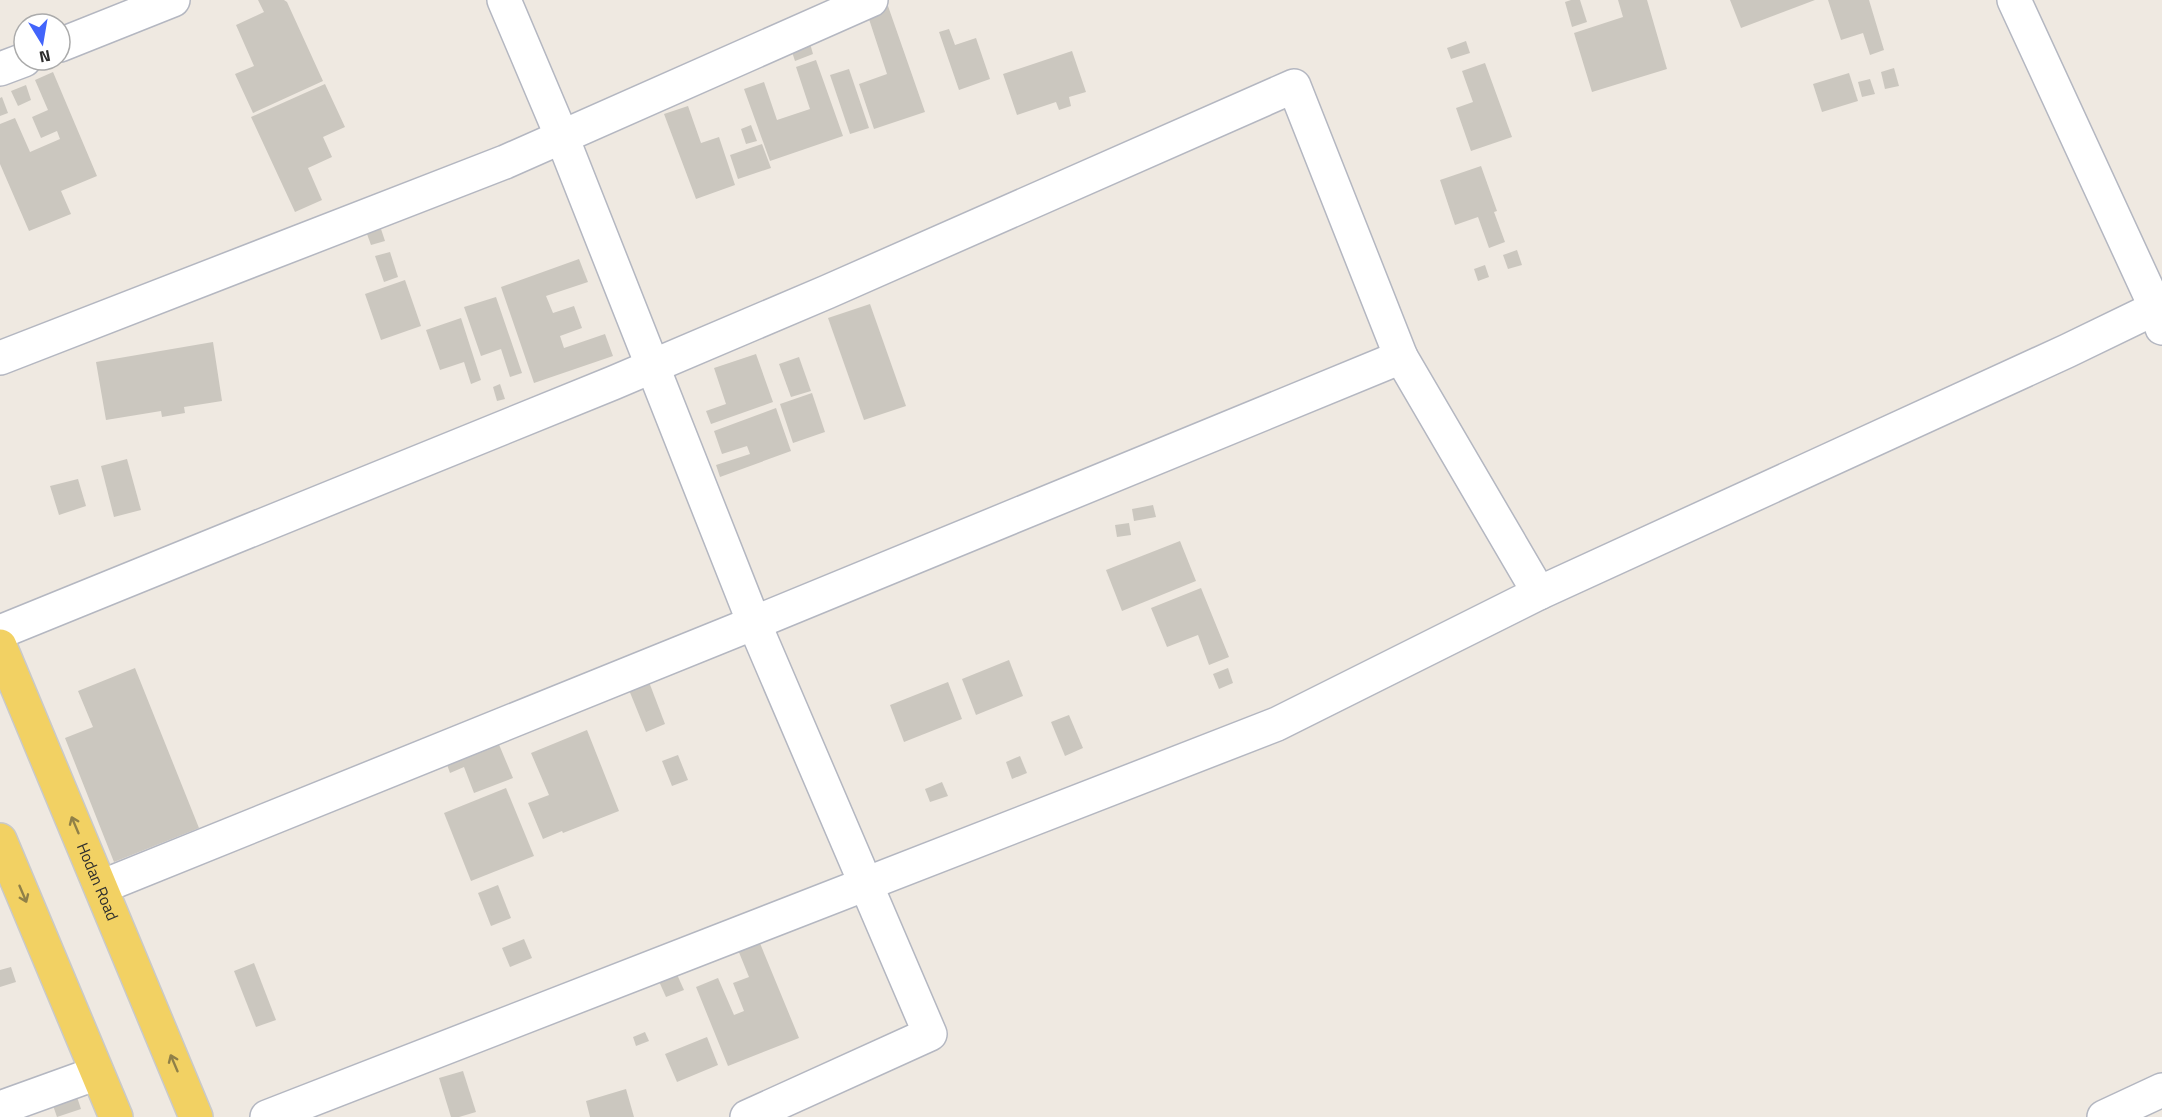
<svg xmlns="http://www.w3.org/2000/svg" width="2162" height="1117" font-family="'Titillium Web',sans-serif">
<rect width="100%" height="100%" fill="#efe9e1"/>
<g fill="#cbc7bf">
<path d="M258,0h26l3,2 36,79 -70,32 -18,-39 19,-8 -18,-41 28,-13z"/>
<path d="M1571,0h9l7,22 -15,5 -7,-25z"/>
<path d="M1618,0h29l20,69 -75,23 -18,-59 49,-16z"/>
<path d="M1730,0h85l-74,28z"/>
<path d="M1828,0h41l15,50 -14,5 -7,-22 -22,7z"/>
<path d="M888,6l37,106 -51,17 -15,-45 28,-10 -20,-61z"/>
<path d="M949,29l6,16 21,-7 14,41 -31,11 -20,-58z"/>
<path d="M809,40l4,14 -18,7 -5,-15z"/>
<path d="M1466,41l4,12 -19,6 -4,-11z"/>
<path d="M1072,51l14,41 -17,5 2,9 -12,4 -3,-8 -39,13 -14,-41z"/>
<path d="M816,60l27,76 -73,25 -26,-72 20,-7 13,38 33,-11 -14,-42z"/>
<path d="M1485,63l27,74 -41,14 -15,-43 17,-6 -11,-31z"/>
<path d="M1894,68l5,18 -14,3 -4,-17z"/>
<path d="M849,69l20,59 -19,6 -20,-59z"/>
<path d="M53,72l44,104 -36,15 10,23 -42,17 -29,-67v-40l15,-6 15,34 30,-13 -3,-8 -16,7 -9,-21 16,-7 -13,-30z"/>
<path d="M1849,73l9,28 -36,11 -9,-28z"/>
<path d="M1870,79l5,15 -13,3 -4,-15z"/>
<path d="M325,84l20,43 -22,10 9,20 -24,11 14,32 -27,12 -44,-95z"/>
<path d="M26,85l5,15 -13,6 -7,-15z"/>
<path d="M2,97l6,16 -8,3v-18z"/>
<path d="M688,106l13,37 18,-6 16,48 -39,14 -32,-85z"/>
<path d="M751,125l6,16 -11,3 -5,-15z"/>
<path d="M762,144l9,24 -33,11 -8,-24z"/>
<path d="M1481,166l16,45 -3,1 11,30 -16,6 -11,-31 -23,8 -15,-45z"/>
<path d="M381,229l4,12 -14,4 -4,-11z"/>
<path d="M1517,250l5,15 -14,4 -5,-14z"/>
<path d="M390,252l8,25 -14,5 -9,-26z"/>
<path d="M579,259l9,23 -42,14 7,17 21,-7 8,22 -22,8 4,12 41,-14 8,22 -79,27 -33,-96z"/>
<path d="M1485,265l4,12 -11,4 -4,-12z"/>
<path d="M405,280l16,46 -40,14 -16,-46z"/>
<path d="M496,297l26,76 -12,4 -9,-28 -20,7 -17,-49z"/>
<path d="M870,304l36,102 -42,14 -36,-102z"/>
<path d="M461,318l20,62 -10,4 -7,-22 -24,8 -14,-40z"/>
<path d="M213,342l9,59 -38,6 1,6 -23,4 -1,-6 -55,9 -10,-58z"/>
<path d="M756,354l17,48 -62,22 -5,-13 20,-7 -12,-36z"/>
<path d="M799,357l12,34 -20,6 -12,-33z"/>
<path d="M500,384l5,15 -8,2 -4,-14z"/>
<path d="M812,393l13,39 -32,11 -13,-39z"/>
<path d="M776,408l15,43 -71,26 -4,-12 34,-11 -3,-8 -25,8 -8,-23z"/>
<path d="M127,459l14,51 -27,7 -13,-51z"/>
<path d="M78,479l8,27 -27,9 -9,-29z"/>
<path d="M1153,505l3,12 -22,4 -2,-12z"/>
<path d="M1129,523l2,12 -14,2 -2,-12z"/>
<path d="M1180,541l16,40 -74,30 -16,-41z"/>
<path d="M1201,588l28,69 -20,8 -11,-30 -31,12 -16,-39z"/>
<path d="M1009,660l14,36 -47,19 -14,-36z"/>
<path d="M135,668l64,160 -85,34 -49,-124 28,-11 -15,-36z"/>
<path d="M1228,668l5,15 -14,6 -6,-15z"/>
<path d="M649,682l16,42 -19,8 -17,-42z"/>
<path d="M948,682l14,37 -58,23 -14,-37z"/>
<path d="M1069,715l14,33 -18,8 -14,-34z"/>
<path d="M587,730l32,81 -56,22 -1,-2 -19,8 -15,-36 21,-8 -18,-42z"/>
<path d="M495,735l18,43 -39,15 -10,-26 -14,6 -6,-17z"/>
<path d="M678,755l10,25 -16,6 -10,-25z"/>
<path d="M1020,756l7,17 -15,6 -6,-17z"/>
<path d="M942,782l6,14 -18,6 -5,-13z"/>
<path d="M506,788l28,68 -63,25 -27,-68z"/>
<path d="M498,885l13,33 -20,8 -13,-33z"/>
<path d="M757,936l42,102 -71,28 -32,-79 22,-9 16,37 10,-4 -11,-28 16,-6 -13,-32z"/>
<path d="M524,939l8,19 -22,9 -8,-19z"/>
<path d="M254,963l22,57 -20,7 -22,-56z"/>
<path d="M11,967l5,15 -16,5v-17z"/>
<path d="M675,970l9,20 -18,7 -9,-20z"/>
<path d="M645,1032l4,9 -13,5 -3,-9z"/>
<path d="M707,1037l11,28 -41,17 -12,-28z"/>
<path d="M463,1071l13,41 -17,5h-8l-12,-39z"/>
<path d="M72,1082l9,27 -24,8 -9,-26z"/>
<path d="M626,1089l8,28h-44l-4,-16z"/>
</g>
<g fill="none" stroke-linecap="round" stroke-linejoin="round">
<g stroke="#b4b7c1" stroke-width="36">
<g id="minor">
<path d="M504,0l58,137 192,486 176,411 -183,83"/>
<path d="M2014,0l142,308 6,20"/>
<path d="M60,45l113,-45"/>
<path d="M0,69l24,-9"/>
<path d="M0,358l505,-196 366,-162"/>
<path d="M0,632l613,-249 214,-91 467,-206 107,271"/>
<path d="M101,887l653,-264 647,-266 138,236"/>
<path d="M0,1108l97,-35"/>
<path d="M267,1117l1010,-393 262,-131 528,-242 95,-46"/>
<path d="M2104,1117l58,-27"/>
</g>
</g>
<g stroke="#c9c9c9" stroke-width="36">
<g id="major">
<path id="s1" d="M0,646l196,471"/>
<path d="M0,840l116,277"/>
</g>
</g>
<use href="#minor" stroke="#fff" stroke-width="33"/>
<use href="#major" stroke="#f2d163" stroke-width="33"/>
</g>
<defs><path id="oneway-shaft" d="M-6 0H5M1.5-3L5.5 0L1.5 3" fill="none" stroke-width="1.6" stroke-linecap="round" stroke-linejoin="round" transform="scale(1.5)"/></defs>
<g stroke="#908048">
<use href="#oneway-shaft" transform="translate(75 825) rotate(-113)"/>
<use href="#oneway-shaft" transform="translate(23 894) rotate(67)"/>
<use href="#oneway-shaft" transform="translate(174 1063) rotate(-113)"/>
</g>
<g text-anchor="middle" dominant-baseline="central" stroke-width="4.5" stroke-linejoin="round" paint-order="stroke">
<g font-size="16" fill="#2e2e2e" stroke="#fff">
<text stroke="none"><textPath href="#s1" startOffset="255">Hodan Road</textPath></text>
</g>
</g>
<g transform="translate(42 42) rotate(169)"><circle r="28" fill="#ffffff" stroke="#ababab" stroke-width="1.5"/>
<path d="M0-4.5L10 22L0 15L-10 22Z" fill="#4264fb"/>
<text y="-9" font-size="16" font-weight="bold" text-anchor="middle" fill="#2e2e2e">N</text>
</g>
</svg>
